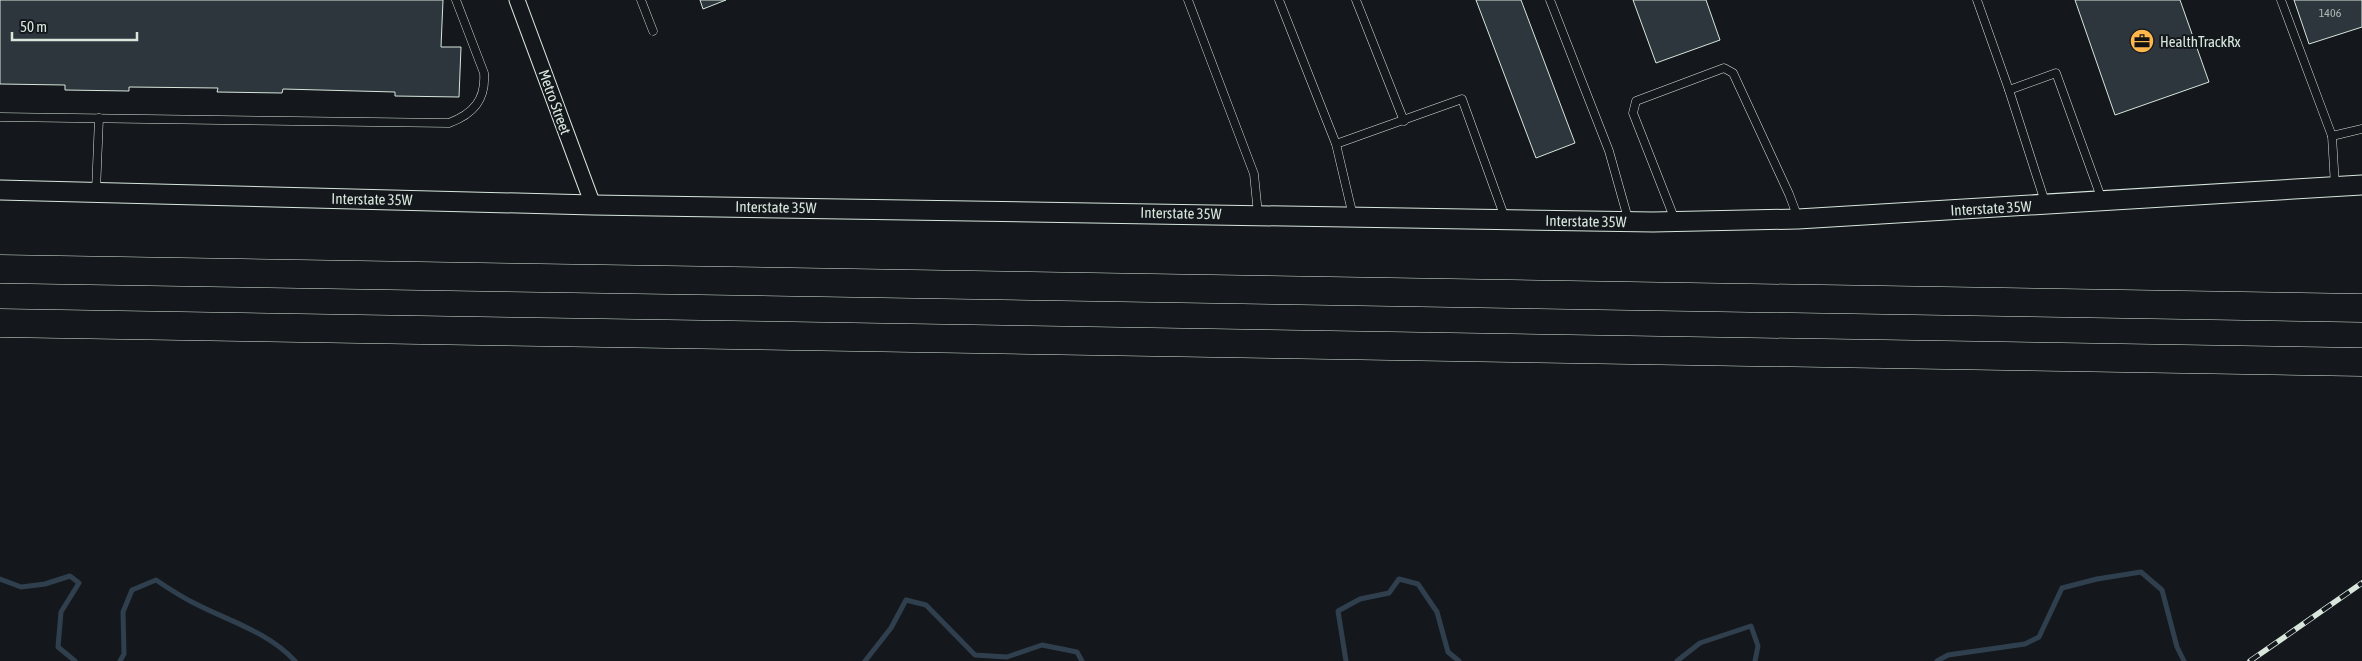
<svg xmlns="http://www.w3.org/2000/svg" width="2362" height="661" font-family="'Asap Condensed',sans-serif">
<rect width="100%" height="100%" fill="#14181c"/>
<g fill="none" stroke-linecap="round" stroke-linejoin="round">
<g stroke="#2f3f4d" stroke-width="5">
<path d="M0,579l21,8 24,-3 25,-8 9,7 -18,29 -3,35 17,14"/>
<path d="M120,661l4,-7 -1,-42 9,-22 24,-10c12,8 24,16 36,22 36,19 75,29 103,59"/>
<path d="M865,661l26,-33 15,-28 20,5 49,50 32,2 35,-12 35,7 5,9"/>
<path d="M1346,661l-8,-50 22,-12 29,-6 10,-14 19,5 19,28 11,40 11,9"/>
<path d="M1677,661l23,-18 51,-17 7,20 -3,15"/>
<path d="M1937,661l11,-6 77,-11 14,-7 23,-49 35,-9 44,-7 21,18 15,57 7,14"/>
</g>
</g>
<g fill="#2c363c" stroke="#d8e6dc">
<path d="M0,0h443l-2,47h20l-2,50 -64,-1v-4l-112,-3 -1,4 -65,-1 1,-4 -89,-1v4l-64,-1v-5l-65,-1z"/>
<path d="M700,0h26l-23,9z"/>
<path d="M1476,0h45l54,143 -39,15z"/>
<path d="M1633,0h73l14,40 -64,23z"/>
<path d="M2075,0h105l29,82 -94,33z"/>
<path d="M2294,0h68v27l-53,17z"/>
</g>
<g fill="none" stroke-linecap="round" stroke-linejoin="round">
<g stroke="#d8e6dc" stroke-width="9">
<g id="service">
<path d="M641,0l12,31"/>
<path d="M1188,0l66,174 4,40"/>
<path d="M1279,0l57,144 17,72"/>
<path d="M1356,0l48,121"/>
<path d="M1550,0l59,151 20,71"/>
<path d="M1977,0l32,90"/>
<path d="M2281,0l51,136 3,50"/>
<path d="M0,117l449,6c24,-9 37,-23 35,-50l-28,-73"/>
<path d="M2332,136l30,-7"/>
<path d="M1336,144l126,-45 43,119"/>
<path d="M96,191l3,-73"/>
<path d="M2046,205l-37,-115 47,-17 46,127"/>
<path d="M1675,220l-42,-107 3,-12 88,-33 9,5 56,121 9,24"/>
</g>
</g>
<g stroke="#d8e6dc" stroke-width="17">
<path id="minor" d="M517,0l76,205"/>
</g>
<g stroke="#d8e6dc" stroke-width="21">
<path id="tertiary" d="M0,190l593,15 1060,17 145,-3 564,-34"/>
</g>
<g stroke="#d8e6dc" stroke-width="29">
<g id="motorway">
<path d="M0,269l2362,39"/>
<path d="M0,323l2362,39"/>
</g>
</g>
<use href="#service" stroke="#14181c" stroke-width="8"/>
<use href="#minor" stroke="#14181c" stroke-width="15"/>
<use href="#tertiary" stroke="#14181c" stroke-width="19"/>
<use href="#motorway" stroke="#14181c" stroke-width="28"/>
<g stroke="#d8e6dc" stroke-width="5.5">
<path id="rail" d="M2250,661l112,-78"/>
</g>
<use href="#rail" stroke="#14181c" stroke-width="4" stroke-dasharray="11" stroke-linecap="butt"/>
</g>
<defs>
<g id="office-disc" transform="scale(1.25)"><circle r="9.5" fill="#ffb74d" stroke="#14181c"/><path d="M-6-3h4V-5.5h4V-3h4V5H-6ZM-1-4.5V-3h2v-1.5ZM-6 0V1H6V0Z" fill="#111"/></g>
</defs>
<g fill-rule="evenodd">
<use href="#office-disc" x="2142" y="41"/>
</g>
<g text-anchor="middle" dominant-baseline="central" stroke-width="4" stroke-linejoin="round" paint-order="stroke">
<g font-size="12" fill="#adbab4">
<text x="2330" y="13">1406</text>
</g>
<g font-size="15" fill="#d8e6dc" stroke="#14181c" text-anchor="start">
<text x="2160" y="41">HealthTrackRx</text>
</g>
<g font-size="15" fill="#d8e6dc" stroke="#14181c">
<text transform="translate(555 102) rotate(70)">Metro Street</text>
<text transform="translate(372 199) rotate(1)">Interstate 35W</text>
<text transform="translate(776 207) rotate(1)">Interstate 35W</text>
<text transform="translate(1991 208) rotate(-3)">Interstate 35W</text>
<text transform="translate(1181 213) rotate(1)">Interstate 35W</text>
<text transform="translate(1586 221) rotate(1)">Interstate 35W</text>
</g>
</g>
<path d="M12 32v8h125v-8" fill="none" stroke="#d8e6dc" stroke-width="2.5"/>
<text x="20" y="32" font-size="15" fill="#d8e6dc" stroke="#14181c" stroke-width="4" paint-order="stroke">50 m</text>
</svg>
